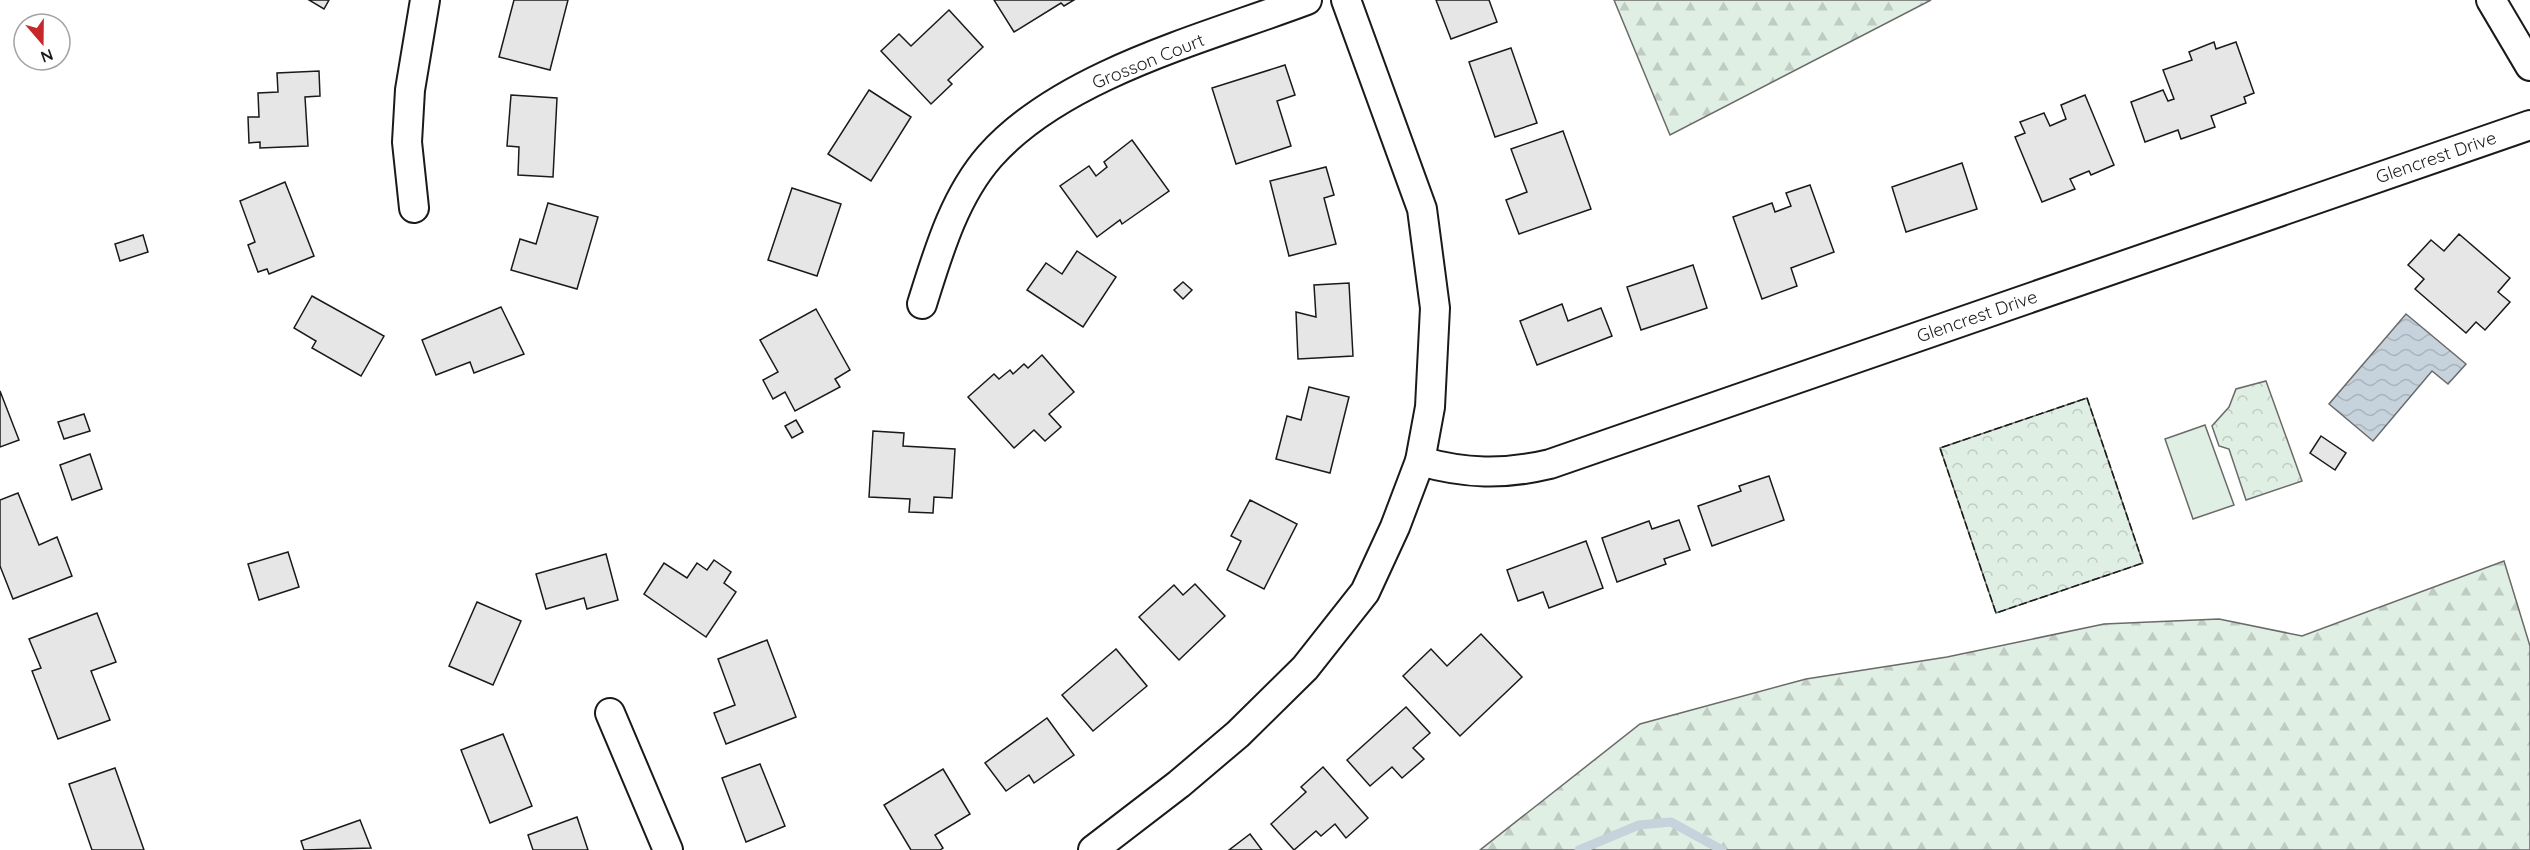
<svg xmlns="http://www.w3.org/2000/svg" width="2530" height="850" font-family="Quicksand,sans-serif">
<defs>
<pattern id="forest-firs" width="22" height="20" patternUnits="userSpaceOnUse" patternTransform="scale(1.5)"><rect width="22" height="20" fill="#e0efe3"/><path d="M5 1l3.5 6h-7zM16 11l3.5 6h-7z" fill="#c0ccc2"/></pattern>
<pattern id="park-crowns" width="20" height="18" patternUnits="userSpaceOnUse" patternTransform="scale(1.5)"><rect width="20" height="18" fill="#e0efe3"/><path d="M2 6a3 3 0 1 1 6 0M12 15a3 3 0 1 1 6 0" fill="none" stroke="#c0ccc2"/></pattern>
<pattern id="water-waves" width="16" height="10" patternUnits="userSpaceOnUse" patternTransform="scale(1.5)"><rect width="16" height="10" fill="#c6d2dc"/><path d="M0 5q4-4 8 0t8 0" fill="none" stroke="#aab4bc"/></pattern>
</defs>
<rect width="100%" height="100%" fill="#fff"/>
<path fill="#e0efe3" stroke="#6a6a6a" stroke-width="1.5" d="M2205,425l29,80 -41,14 -28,-80z"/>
<g fill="url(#forest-firs)" stroke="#6a6a6a" stroke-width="1.5">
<path d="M1614,0h317l-261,135z"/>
<path d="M2504,561l26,85v204h-1050l160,-126 166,-45 141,-22 157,-33 115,-5 83,17z"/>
</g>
<g fill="url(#park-crowns)" stroke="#6a6a6a" stroke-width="1.5">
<path d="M2266,381l36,100 -56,19 -17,-51 -10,-3 -7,-20 17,-19 7,-18z"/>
<path d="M2087,398l56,165 -147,50 -56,-165z"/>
</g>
<path fill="url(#water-waves)" stroke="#6a6a6a" stroke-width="1.5" d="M2406,314l60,50 -18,20 -16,-13 -59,70 -44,-37z"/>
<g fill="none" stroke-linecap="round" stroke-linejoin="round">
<path stroke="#c6d2dc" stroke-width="9" d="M1579,850l60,-25 32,-3 51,28"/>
</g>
<g fill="#e6e6e6" stroke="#1a1a1a" stroke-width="1.5">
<path d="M309,0h20l-5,9z"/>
<path d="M514,0h54l-18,70 -51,-13z"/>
<path d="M994,0h80l-10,6 -3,-3 -47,29z"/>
<path d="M1436,0h53l8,22 -46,17z"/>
<path d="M949,10l34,37 -35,33 4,4 -21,20 -50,-53 18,-17 12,12z"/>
<path d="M2214,42l2,7 20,-7 18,51 -10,4 2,6 -35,13 4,11 -34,12 -3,-9 -33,12 -14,-40 32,-12 5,11 6,-2 -11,-29 29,-10 -3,-8z"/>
<path d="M1511,48l26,75 -42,14 -26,-75z"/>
<path d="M1285,65l10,30 -18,6 14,45 -55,18 -24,-76z"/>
<path d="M319,71l1,25 -15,1 3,49 -48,2v-6l-11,1 -1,-26h11l-1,-24 20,-1 -1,-19z"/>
<path d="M869,90l42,27 -40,64 -43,-27z"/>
<path d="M511,95l46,3 -4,79 -35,-2 1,-28 -12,-1z"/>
<path d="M2085,95l29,70 -23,10 -2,-4 -19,8 5,10 -33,13 -27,-65 10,-4 -5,-11 24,-9 6,13 16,-7 -5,-14z"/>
<path d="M1563,131l28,78 -72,25 -13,-34 21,-8 -16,-43z"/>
<path d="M1132,140l37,51 -47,33 -2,-4 -23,17 -37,-51 29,-20 7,10 11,-9 -3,-5z"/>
<path d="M1962,163l15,46 -71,23 -14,-45z"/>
<path d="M1326,167l8,28 -10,3 12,46 -47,12 -19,-75z"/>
<path d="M285,182l29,74 -45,18 -2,-5 -9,3 -10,-27 7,-3 -15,-41z"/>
<path d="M1810,185l24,67 -43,16 6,18 -35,13 -29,-82 39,-14 3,9 16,-6 -5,-13z"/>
<path d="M792,188l49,16 -24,72 -49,-16z"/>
<path d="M548,203l50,14 -21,72 -66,-19 9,-31 16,5z"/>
<path d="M2459,234l51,44 -12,14 12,10 -25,28 -9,-8 -10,11 -51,-44 9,-10 -16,-14 23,-25 13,11z"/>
<path d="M143,235l5,17 -28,9 -5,-17z"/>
<path d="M1077,251l39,26 -33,50 -56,-37 19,-27 16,11z"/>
<path d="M1693,265l14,43 -66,22 -14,-43z"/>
<path d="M1183,282l9,8 -9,9 -9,-9z"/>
<path d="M1349,283l4,73 -55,3 -2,-47 20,5 -2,-32z"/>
<path d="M312,296l72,40 -23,40 -49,-28 4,-7 -22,-13z"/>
<path d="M1562,304l6,17 33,-13 11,28 -75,29 -17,-44z"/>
<path d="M501,307l23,47 -50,19 -4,-11 -34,13 -14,-35z"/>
<path d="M816,309l34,61 -15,9 5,8 -45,24 -10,-19 -12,7 -10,-19 15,-8 -18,-32z"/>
<path d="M1042,355l32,37 -25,22 12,13 -16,14 -11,-11 -20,18 -46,-51 26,-23 5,5 11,-9 3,4 11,-10 4,4z"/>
<path d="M1309,387l40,10 -19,76 -54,-14 11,-43 14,4z"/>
<path d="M0,391l19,49 -19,7z"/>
<path d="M84,414l6,17 -26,8 -6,-17z"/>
<path d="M796,420l7,12 -11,6 -7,-12z"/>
<path d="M873,431l31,2 -1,13 52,3 -3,49 -18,-1 -1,16 -24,-1 1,-13 -41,-2z"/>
<path d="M2321,436l25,17 -11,17 -25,-17z"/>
<path d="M90,454l12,35 -30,11 -12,-35z"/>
<path d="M1769,476l15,44 -72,26 -14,-40 43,-15 -2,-5z"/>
<path d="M18,493l21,52 18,-8 15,39 -59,23 -13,-33v-66z"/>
<path d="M1250,500l47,24 -33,65 -37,-19 14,-29 -10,-5z"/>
<path d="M1679,520l11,30 -26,9 2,5 -49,18 -15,-44 47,-17 3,8z"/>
<path d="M1586,541l17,47 -54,20 -6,-16 -25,9 -11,-31z"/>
<path d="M288,552l11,35 -40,13 -11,-36z"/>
<path d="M606,554l12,46 -31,9 -3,-11 -38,11 -10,-35z"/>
<path d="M714,560l17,12 -7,11 12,9 -30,45 -62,-43 20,-31 23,15 10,-15 10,7z"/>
<path d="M1195,584l30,32 -46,44 -40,-43 35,-32 9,10z"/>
<path d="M477,602l44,19 -28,64 -44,-19z"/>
<path d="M97,613l19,49 -25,9 19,49 -52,19 -26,-68 9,-3 -12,-29z"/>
<path d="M1481,634l41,43 -62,59 -57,-60 28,-27 16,17z"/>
<path d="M767,640l29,77 -70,27 -12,-31 21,-8 -17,-46z"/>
<path d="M1116,649l31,37 -54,45 -31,-36z"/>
<path d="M1406,707l24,26 -17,15 11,11 -22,19 -10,-11 -22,19 -23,-26z"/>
<path d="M1047,718l27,37 -40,28 -5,-8 -23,16 -21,-28z"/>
<path d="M503,734l29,72 -42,17 -29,-73z"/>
<path d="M760,764l25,62 -39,16 -24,-64z"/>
<path d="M1323,767l45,51 -22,20 -11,-14 -14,12 -5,-5 -22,19 -23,-26 35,-32 -5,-5z"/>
<path d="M115,768l29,82h-52l-23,-66z"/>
<path d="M943,769l27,45 -35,21 8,13 -3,2h-29l-27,-45z"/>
<path d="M577,817l11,33h-55l-5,-15z"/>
<path d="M360,820l11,28 -67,2 -3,-9z"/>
<path d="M1250,834l12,16h-33z"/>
</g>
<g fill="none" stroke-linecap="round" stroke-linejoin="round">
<g stroke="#1a1a1a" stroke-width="32">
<g id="street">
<path d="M2491,0l39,66"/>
<path d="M414,208l-7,-66 3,-52 15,-90"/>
<path d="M922,304c16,-51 32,-107 68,-148 73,-82 216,-118 317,-156"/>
<path d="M1420,461c45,13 84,14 130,3l980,-339"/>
<path d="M610,713l58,137"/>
<path d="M1093,850l86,-66 59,-50 67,-66 60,-76 30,-65 25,-66 10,-54 5,-99 -13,-99 -76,-209"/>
</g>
</g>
<use href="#street" stroke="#fff" stroke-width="28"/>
<path stroke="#1a1a1a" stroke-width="1.5" stroke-dasharray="8 3" stroke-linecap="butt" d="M2087,398l56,165 -147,50 -56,-165z"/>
</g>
<g text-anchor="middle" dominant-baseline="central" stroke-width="4.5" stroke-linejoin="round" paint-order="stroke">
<g font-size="18" fill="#1a1a1a" stroke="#fff">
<text transform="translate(1148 61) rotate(-22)">Grosson Court</text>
<text transform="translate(2436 157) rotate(-19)">Glencrest Drive</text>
<text transform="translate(1977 316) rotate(-19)">Glencrest Drive</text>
</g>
</g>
<g transform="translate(42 42) rotate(160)"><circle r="28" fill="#ffffff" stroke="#a3a3a3" stroke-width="1.5"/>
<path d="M0-4.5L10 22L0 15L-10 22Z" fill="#c62828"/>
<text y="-9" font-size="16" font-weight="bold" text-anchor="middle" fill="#1a1a1a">N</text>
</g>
</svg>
